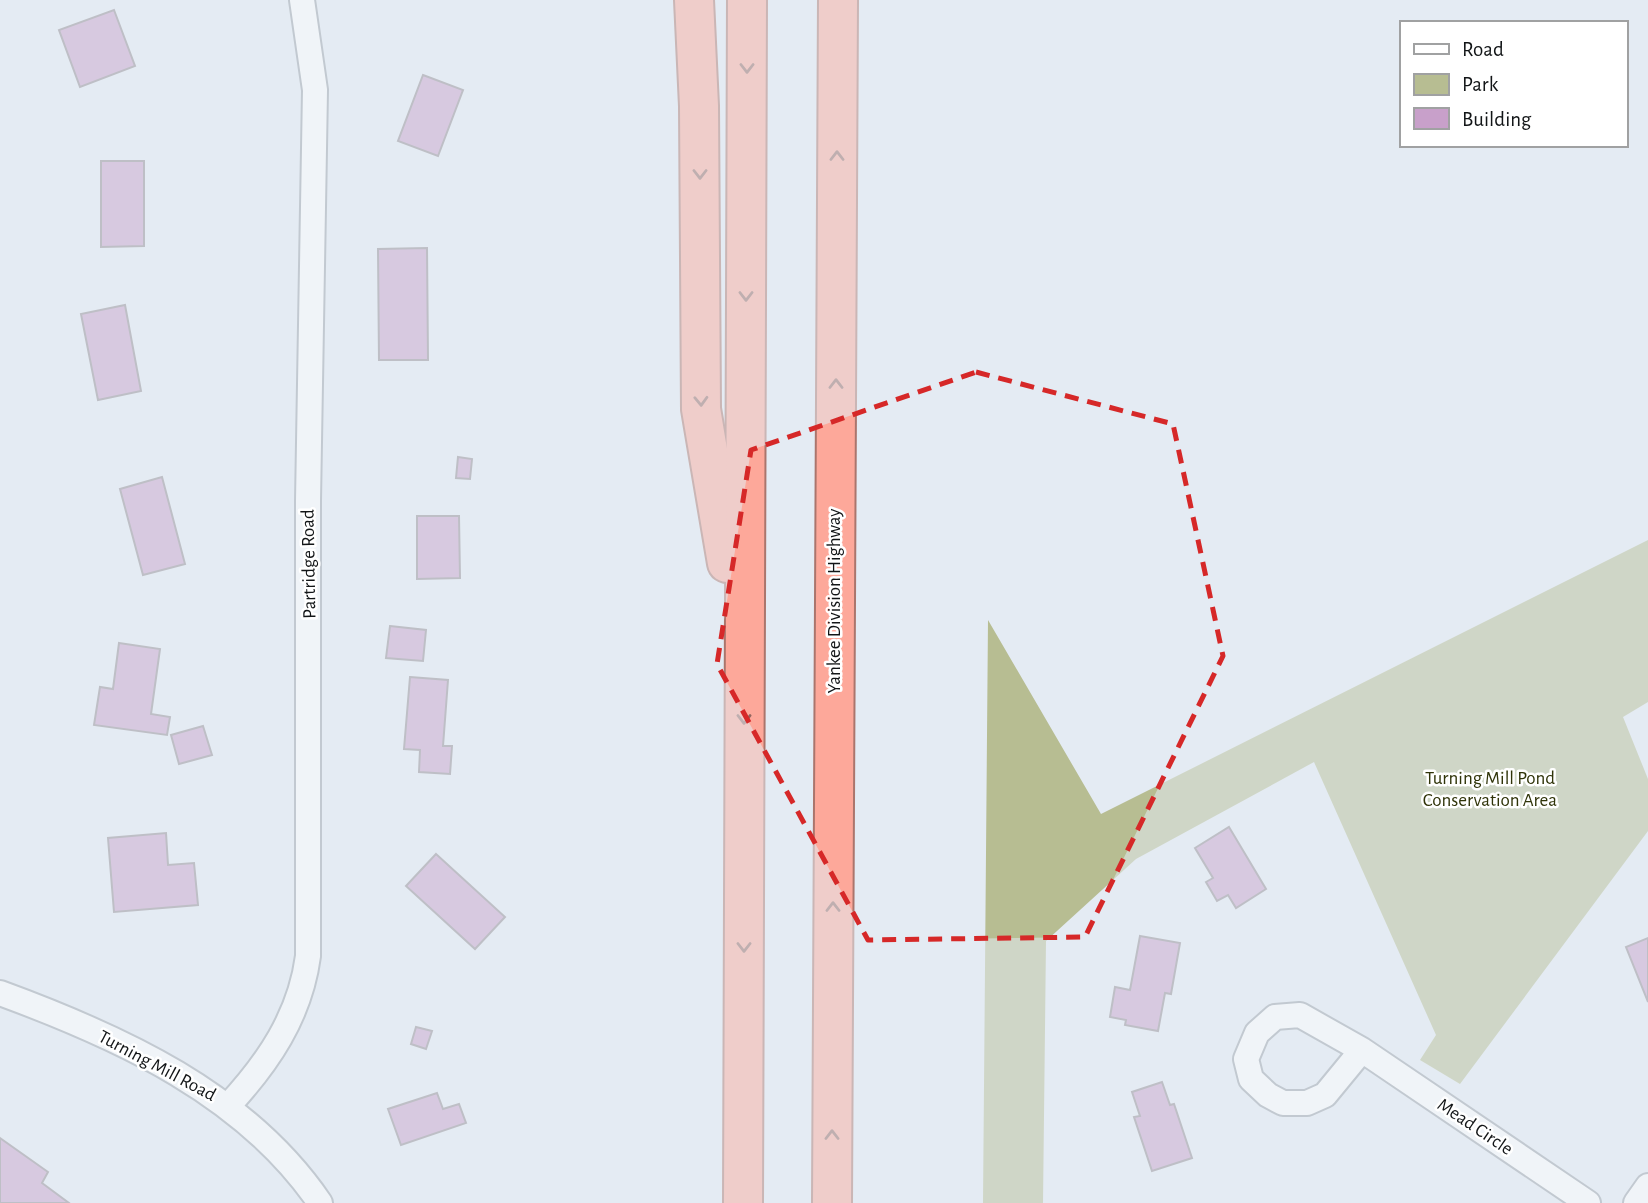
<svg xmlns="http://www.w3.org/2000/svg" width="1648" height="1203" font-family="'Alegreya Sans',sans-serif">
<rect width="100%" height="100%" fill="#e4ebf3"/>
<path fill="#b7bd92" d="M1648,540v162l-25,15 25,62v52l-188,253 -40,-24 16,-25 -122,-273 -178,97 -90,82 -3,262h-60l5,-583 113,194z"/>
<g fill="#c8a0ca" stroke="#918a91" stroke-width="2">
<path d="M114,10l21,56 -55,21 -21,-57z"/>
<path d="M423,75l40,15 -25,66 -40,-15z"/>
<path d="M101,161h43v85l-43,1z"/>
<path d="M427,248l1,112h-49l-1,-111z"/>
<path d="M125,305l16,86 -43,9 -17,-86z"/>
<path d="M458,457l14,2 -2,20 -14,-1z"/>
<path d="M162,477l23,87 -42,11 -23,-86z"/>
<path d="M417,516h42l1,62 -43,1z"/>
<path d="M390,626l36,4 -3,31 -37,-3z"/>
<path d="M119,643l41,6 -9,65 19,3 -3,18 -73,-10 6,-38 13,2z"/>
<path d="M410,677l38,3 -5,66h9l-2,28 -31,-2 1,-22 -16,-1z"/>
<path d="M203,726l9,29 -33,9 -8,-29z"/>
<path d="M1229,827l37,62 -30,19 -8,-13 -11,6 -11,-19 7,-4 -18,-30z"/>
<path d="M166,833l2,32 26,-2 4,42 -84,7 -6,-74z"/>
<path d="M436,854l69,63 -30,32 -69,-63z"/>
<path d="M1140,936l40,7 -9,51 -6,-1 -7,38 -33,-6 1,-5 -16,-3 5,-30 15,3z"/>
<path d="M1648,938v64l-22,-55z"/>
<path d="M416,1027l16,4 -6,18 -15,-5z"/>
<path d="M1162,1082l8,23 4,-1 18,54 -40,13 -18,-54 6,-1 -8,-24z"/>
<path d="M437,1093l6,16 16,-5 7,19 -65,22 -13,-36z"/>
<path d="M0,1138l48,34 -6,11 27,20h-69z"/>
</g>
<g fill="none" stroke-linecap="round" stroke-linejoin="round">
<g stroke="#9aa1a8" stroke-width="28">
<g id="minor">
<path d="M0,993c120,44 246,101 320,210"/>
<path d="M1362,1050l-37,45 -18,8h-24l-15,-8 -17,-16 -5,-20 11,-26 18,-16 25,-2 62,35 226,153"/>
<path d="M228,1106c40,-43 72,-90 80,-150v-455l7,-411 -13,-90"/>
<path d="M1636,1203l12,-17"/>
</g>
</g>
<g stroke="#ab756c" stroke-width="42">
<g id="motorway">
<path d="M694,0l5,106 2,303 26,154"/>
<path d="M743,1203l4,-1203"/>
<path d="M832,1203l6,-1203"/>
</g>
</g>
<use href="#minor" stroke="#fff" stroke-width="24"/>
<use href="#motorway" stroke="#fda89a" stroke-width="38"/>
</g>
<defs><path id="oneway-chevron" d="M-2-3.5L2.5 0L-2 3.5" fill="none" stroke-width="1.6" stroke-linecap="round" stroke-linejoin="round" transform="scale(1.75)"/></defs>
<g stroke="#93665f">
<use href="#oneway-chevron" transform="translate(747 68) rotate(90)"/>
<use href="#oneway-chevron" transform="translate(837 156) rotate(-90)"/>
<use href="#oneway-chevron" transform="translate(700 174) rotate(90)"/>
<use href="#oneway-chevron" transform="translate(746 296) rotate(90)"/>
<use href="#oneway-chevron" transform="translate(836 384) rotate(-90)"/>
<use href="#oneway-chevron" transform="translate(701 401) rotate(88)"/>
<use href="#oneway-chevron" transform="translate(744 719) rotate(90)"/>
<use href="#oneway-chevron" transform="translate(833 907) rotate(-90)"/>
<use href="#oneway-chevron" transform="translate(744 947) rotate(90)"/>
<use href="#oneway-chevron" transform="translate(832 1135) rotate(-90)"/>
</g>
<path d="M0 0H1648V1203H0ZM976,372l197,52 50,232 -138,281 -217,3 -151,-276 34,-214z" fill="#e4ebf3" fill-opacity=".55" fill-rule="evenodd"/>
<path fill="none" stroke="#d62828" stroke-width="5" stroke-dasharray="14 9" stroke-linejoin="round" d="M976,372l197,52 50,232 -138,281 -217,3 -151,-276 34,-214z"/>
<g text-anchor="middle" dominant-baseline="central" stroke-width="5" stroke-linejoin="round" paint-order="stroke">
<g font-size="19" fill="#121517" stroke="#fff">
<text transform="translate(309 564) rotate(-91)">Partridge Road</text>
<text transform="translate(834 601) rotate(-90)">Yankee Division Highway</text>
<text transform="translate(157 1066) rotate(28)">Turning Mill Road</text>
<text transform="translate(1475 1127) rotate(34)">Mead Circle</text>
</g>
<g font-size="19" fill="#303409" stroke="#fff">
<text x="1490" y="778">Turning Mill Pond<tspan x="1490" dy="22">Conservation Area</tspan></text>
</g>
</g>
<rect x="1400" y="21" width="228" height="126" fill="#ffffff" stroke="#a0a1a2" stroke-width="2"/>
<rect x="1414" y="44" width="35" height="10" fill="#ffffff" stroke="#a0a1a2" stroke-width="2"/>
<text x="1462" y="56" font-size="21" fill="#121517">Road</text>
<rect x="1414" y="74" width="35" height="21" fill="#b7bd92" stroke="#a0a1a2" stroke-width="2"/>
<text x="1462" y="91" font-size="21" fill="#121517">Park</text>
<rect x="1414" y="108" width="35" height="21" fill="#c8a0ca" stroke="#a0a1a2" stroke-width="2"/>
<text x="1462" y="126" font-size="21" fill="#121517">Building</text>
</svg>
